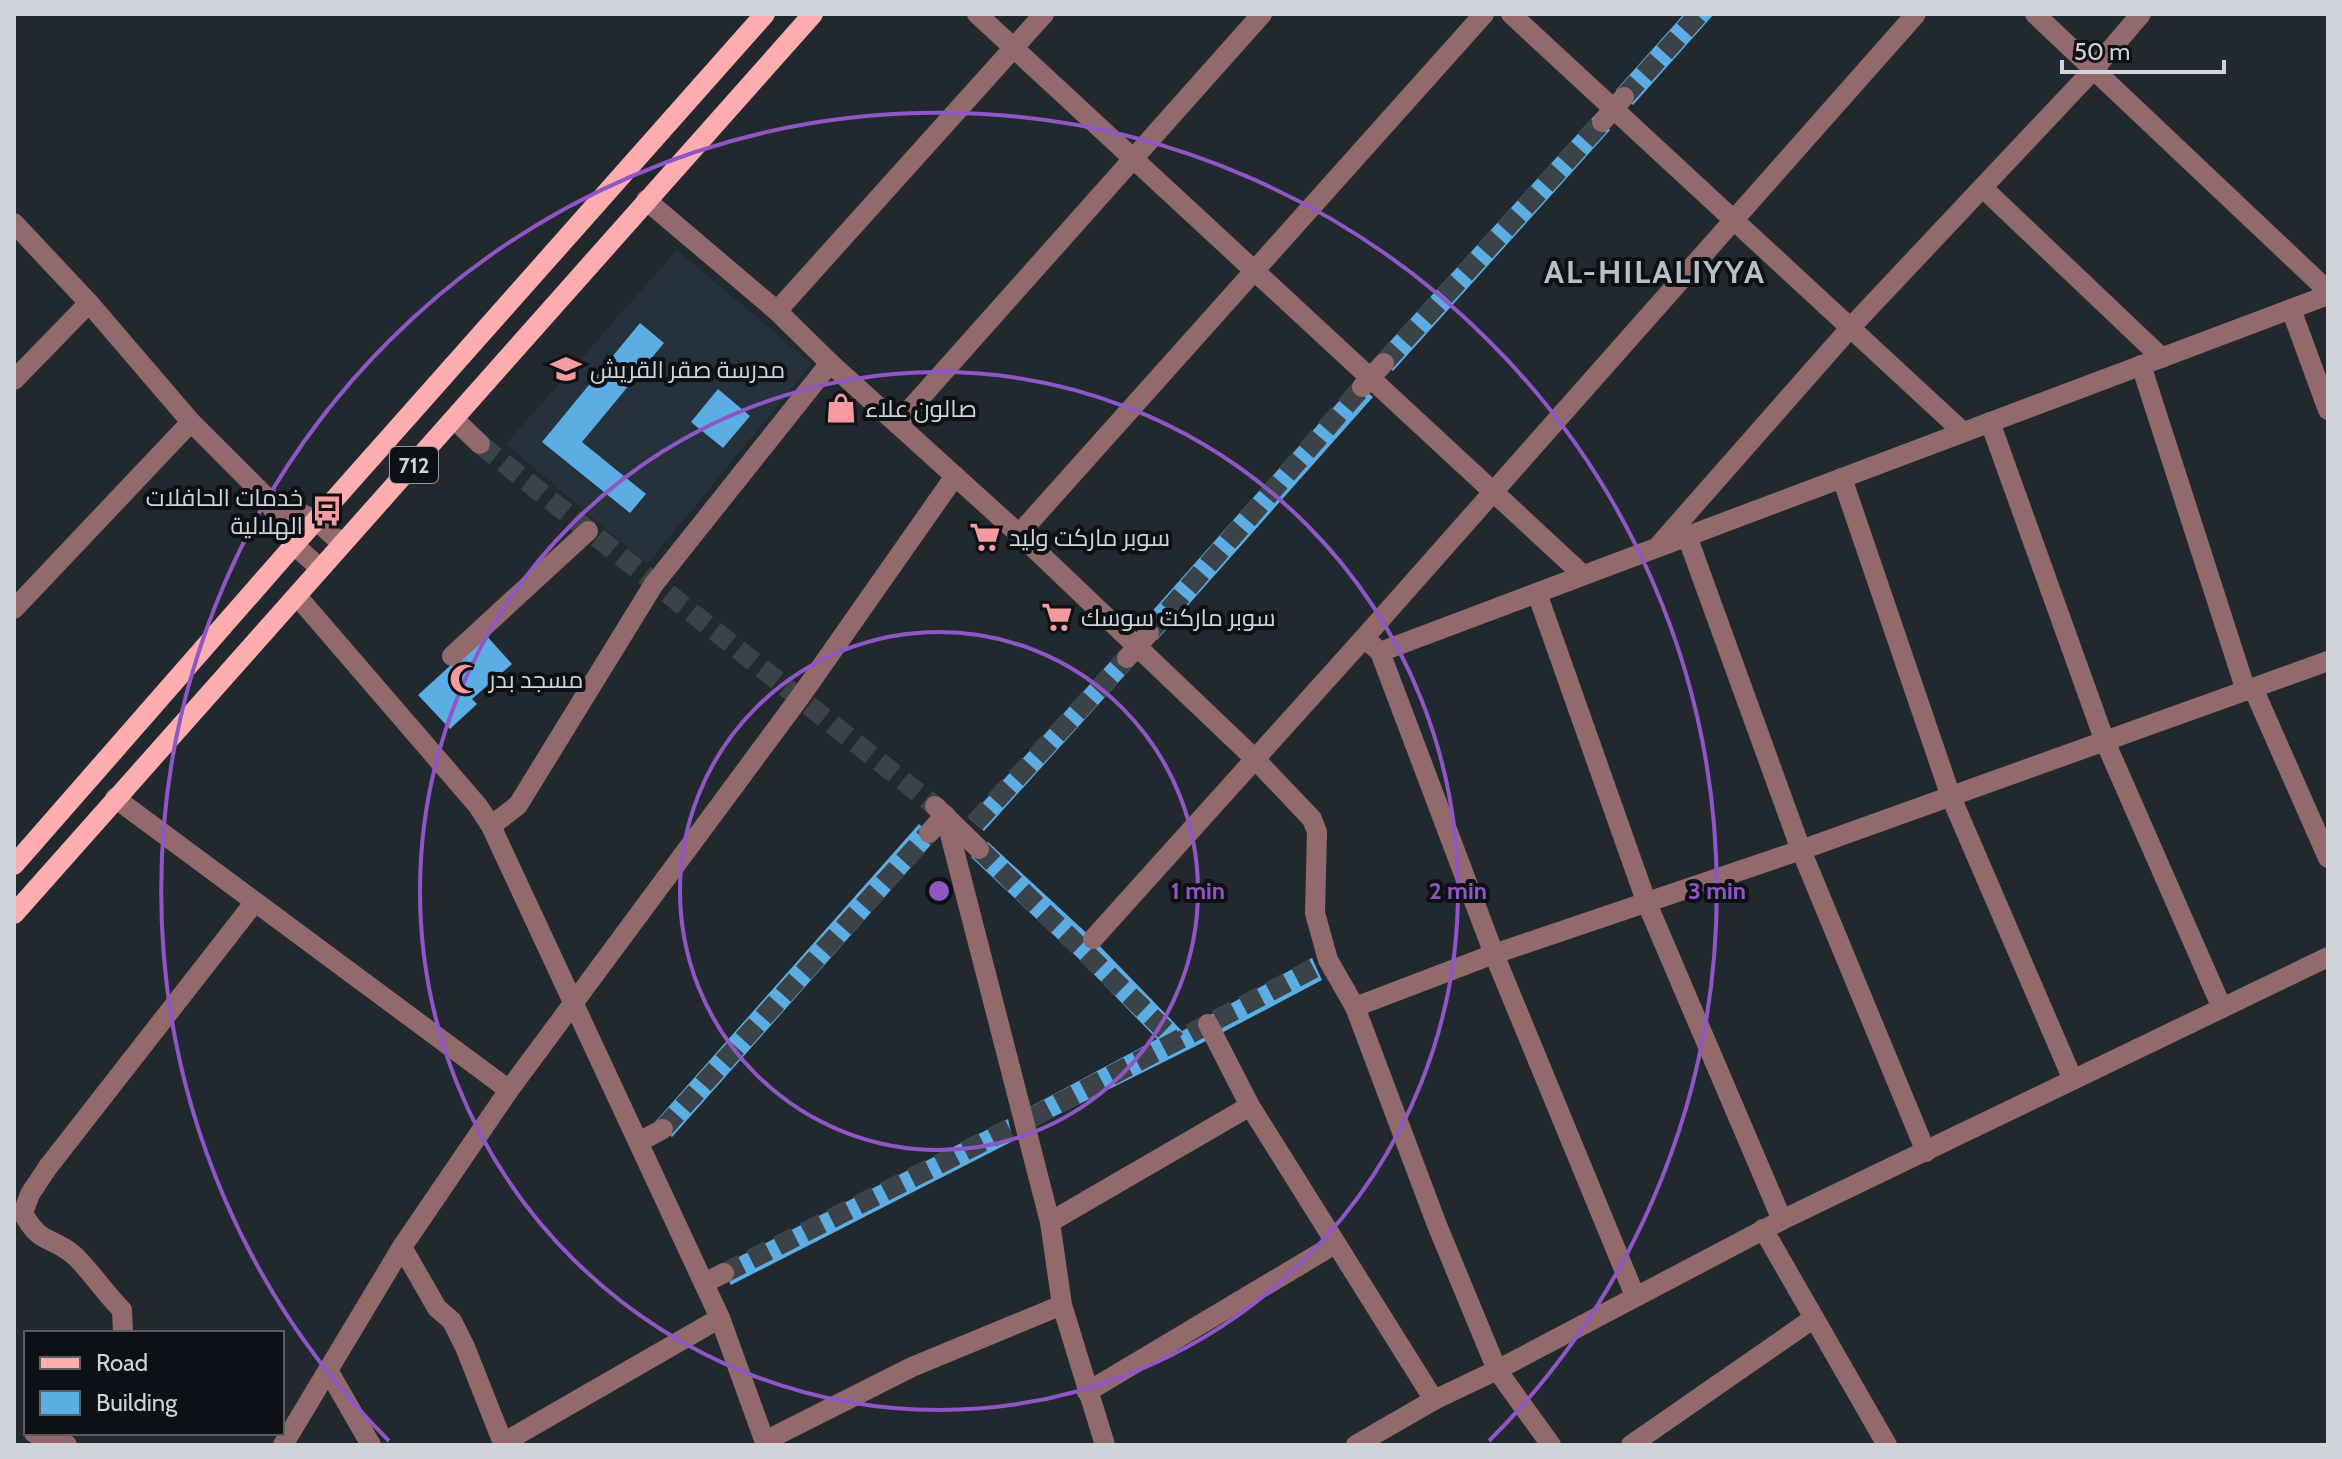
<svg xmlns="http://www.w3.org/2000/svg" width="2342" height="1459" font-family="Cabin,Cairo,sans-serif">
<rect width="100%" height="100%" fill="#22292e"/>
<path fill="#25323b" d="M677,250l135,114 -165,200 -141,-120z"/>
<g fill="#5cade4">
<path d="M1684,14h30l-81,91 -17,-15z"/>
<path d="M1594,116l16,14 -217,241 -16,-15z"/>
<path d="M640,323l24,20 -82,99 64,52 -16,19 -88,-71z"/>
<path d="M1356,382l17,15 -216,243 -17,-15z"/>
<path d="M718,389l32,27 -27,32 -32,-26z"/>
<path d="M485,634l27,30 -40,35 5,5 -27,25 -32,-34z"/>
<path d="M1120,651l14,14 -150,166 -15,-13z"/>
<path d="M919,824l17,15 -264,298 -17,-15z"/>
<path d="M988,842l105,97 89,92 130,-73 10,22 -108,57 -181,90 -5,-19 129,-69 -80,-82 -106,-100z"/>
<path d="M1008,1119l5,22 -282,144 -10,-19z"/>
</g>
<g fill="none" stroke-linecap="round" stroke-linejoin="round">
<g stroke="#3c4348" stroke-width="20" stroke-dasharray="20 10" stroke-linecap="butt">
<path d="M1624,97l75,-83"/>
<path d="M1384,363l218,-241"/>
<path d="M480,444l455,362"/>
<path d="M1149,633l213,-246"/>
<path d="M975,823l152,-165"/>
<path d="M979,849l197,192"/>
<path d="M1031,1118l285,-151"/>
<path d="M663,1129l266,-296"/>
<path d="M724,1273l286,-145"/>
</g>
<g stroke="#926a6b" stroke-width="20">
<path d="M977,14l606,561"/>
<path d="M1511,14l452,418"/>
<path d="M2035,14l293,277"/>
<path d="M1602,122l22,-25"/>
<path d="M1983,188l179,170"/>
<path d="M646,200l131,111 53,52 189,171 236,225 57,60 5,13 -2,81 13,47 27,47 82,218 60,145 54,75"/>
<path d="M14,223l75,80 102,119 74,74 29,49 26,23"/>
<path d="M2291,309l37,101"/>
<path d="M777,311l267,-297"/>
<path d="M2141,365l105,326"/>
<path d="M14,380l75,-77"/>
<path d="M1362,387l22,-24"/>
<path d="M455,420l25,24"/>
<path d="M1990,422l114,317 118,269"/>
<path d="M897,424l365,-410"/>
<path d="M1842,478l109,319 122,283"/>
<path d="M265,496l52,25 25,23"/>
<path d="M1019,534l465,-520"/>
<path d="M1687,536l114,314 125,302"/>
<path d="M1660,544l191,-217 243,-258 47,-55"/>
<path d="M1537,593l109,308 136,319"/>
<path d="M297,596l181,210 13,20 229,492 46,127"/>
<path d="M14,609l177,-187"/>
<path d="M1370,643l10,9 114,302 141,342"/>
<path d="M1380,652l948,-357"/>
<path d="M452,656l136,-125"/>
<path d="M1127,658l22,-25"/>
<path d="M2253,688l75,170"/>
<path d="M115,798l394,292"/>
<path d="M935,806l44,43"/>
<path d="M945,815l105,407 12,83 43,140"/>
<path d="M491,826l27,-21 136,-221 176,-221"/>
<path d="M929,833l16,-18"/>
<path d="M1093,939l271,-301 552,-624"/>
<path d="M1355,1007l139,-53 307,-104 527,-189"/>
<path d="M1208,1024l42,82 184,294"/>
<path d="M639,1142l24,-13"/>
<path d="M1050,1222l200,-116"/>
<path d="M1763,1229l124,216"/>
<path d="M402,1247l35,61 15,13 13,26 38,96 217,-125"/>
<path d="M704,1283l20,-10"/>
<path d="M123,1333l-1,-23c-17,-17 -30,-37 -46,-53 -23,-22 -35,-10 -53,-44l7,-19 18,-27 206,-264"/>
<path d="M329,1372l42,73"/>
<path d="M1087,1392l248,-148"/>
<path d="M34,1433l33,12"/>
<path d="M765,1441l147,-74 150,-62"/>
<path d="M283,1445l119,-198 107,-157 291,-393 155,-221"/>
<path d="M1356,1445l78,-45 63,-30 285,-150 546,-263"/>
<path d="M1631,1445l183,-127"/>
</g>
<g stroke="#fdacaf" stroke-width="20">
<path d="M14,865l280,-320 471,-531"/>
<path d="M14,914l799,-900"/>
</g>
</g>
<g fill="none" stroke="#9056c5" stroke-width="4">
<circle cx="939" cy="891" r="259"/>
<circle cx="939" cy="891" r="519"/>
<path d="M389 1441A778 778 0 1 1 1489 1441"/>
</g>
<defs>
<g id="school-bare" transform="scale(2.4)"><path d="M0-5L7-2L0 1L-7-2ZM-4 1L0 2.5L4 1V4Q0 6-4 4Z" fill="#f59b9f" stroke="#0e1114" stroke-width="2.5" paint-order="stroke"/></g>
<g id="shop-bare" transform="scale(2.4)"><path d="M-5-2.5h2.3a2.7 3.5 0 0 1 5.4 0H5L5.5 6h-11ZM-1.5-2.5h3a1.5 2.3 0 0 0-3 0Z" fill="#f59b9f" stroke="#0e1114" stroke-width="2.5" paint-order="stroke"/></g>
<g id="bus-bare" transform="scale(2.4)"><path d="M-5-6H5V4H4V6H2V4H-2V6H-4V4H-5ZM-3.5-4V0h7V-4ZM-3.5 1.2v1.5H-2V1.2ZM2 1.2v1.5H3.5V1.2Z" fill="#f59b9f" stroke="#0e1114" stroke-width="2.5" paint-order="stroke"/></g>
<g id="supermarket-bare" transform="scale(2.4)"><path d="M-6-5.5h2.5l.6 2H6L4.5 2H-2.5L-4.4-4H-6ZM-1.5 3.2a1.3 1.3 0 1 0 .1 0ZM3 3.2a1.3 1.3 0 1 0 .1 0Z" fill="#f59b9f" stroke="#0e1114" stroke-width="2.5" paint-order="stroke"/></g>
<g id="mosque-bare" transform="scale(2.4)"><path d="M3.5-4.9A6 6 0 1 0 3.5 4.9A5 5 0 1 1 3.5-4.9Z" fill="#f59b9f" stroke="#0e1114" stroke-width="2.5" paint-order="stroke"/></g>
</defs>
<g fill-rule="evenodd">
<use href="#school-bare" x="566" y="369"/>
<use href="#shop-bare" x="841" y="408"/>
<use href="#bus-bare" x="327" y="511"/>
<use href="#supermarket-bare" x="985" y="537"/>
<use href="#supermarket-bare" x="1057" y="617"/>
<use href="#mosque-bare" x="465" y="679"/>
</g>
<g text-anchor="middle" dominant-baseline="central" stroke-width="8" stroke-linejoin="round" paint-order="stroke">
<rect fill="#0e1114" stroke="#969a9d" stroke-width="2" x="390" y="447" width="48" height="36" rx="6"/>
<g font-size="22" font-weight="bold" fill="#d0d4d8">
<text x="414" y="465">712</text>
</g>
<g font-size="24" fill="#d0d4d8" stroke="#0e1114" text-anchor="start">
<text x="590" y="369">مدرسة صقر القريش</text>
<text x="865" y="408">صالون علاء</text>
<text x="303" y="497" text-anchor="end">خدمات الحافلات<tspan x="303" dy="28">الهلالية</tspan></text>
<text x="1009" y="537">سوبر ماركت وليد</text>
<text x="1081" y="617">سوبر ماركت سوسك</text>
<text x="489" y="679">مسجد بدر</text>
</g>
<g font-size="32" font-weight="bold" letter-spacing="2" fill="#b7c0c7" stroke="#0e1114">
<text x="1655" y="271">AL-HILALIYYA</text>
</g>
</g>
<circle cx="939" cy="891" r="12" fill="#9056c5" stroke="#0e1114" stroke-width="4"/>
<g font-size="24" text-anchor="middle" font-weight="bold" fill="#9056c5" stroke="#0e1114" stroke-width="8" stroke-linejoin="round" paint-order="stroke">
<text x="1198" y="899">1 min</text>
<text x="1458" y="899">2 min</text>
<text x="1717" y="899">3 min</text>
</g>
<rect width="2342" height="1459" fill="none" stroke="#d0d4d8" stroke-width="32"/>
<rect x="24" y="1331" width="260" height="104" fill="#0e1114" stroke="#5c5f62" stroke-width="2"/>
<rect x="40" y="1357" width="40" height="12" fill="#fdacaf" stroke="#5c5f62" stroke-width="2"/>
<text x="96" y="1371" font-size="24" fill="#d0d4d8">Road</text>
<rect x="40" y="1391" width="40" height="24" fill="#5cade4" stroke="#5c5f62" stroke-width="2"/>
<text x="96" y="1411" font-size="24" fill="#d0d4d8">Building</text>
<path d="M2062 60v12h162v-12" fill="none" stroke="#d0d4d8" stroke-width="4"/>
<text x="2074" y="60" font-size="24" fill="#d0d4d8" stroke="#0e1114" stroke-width="6" paint-order="stroke">50 m</text>
</svg>
